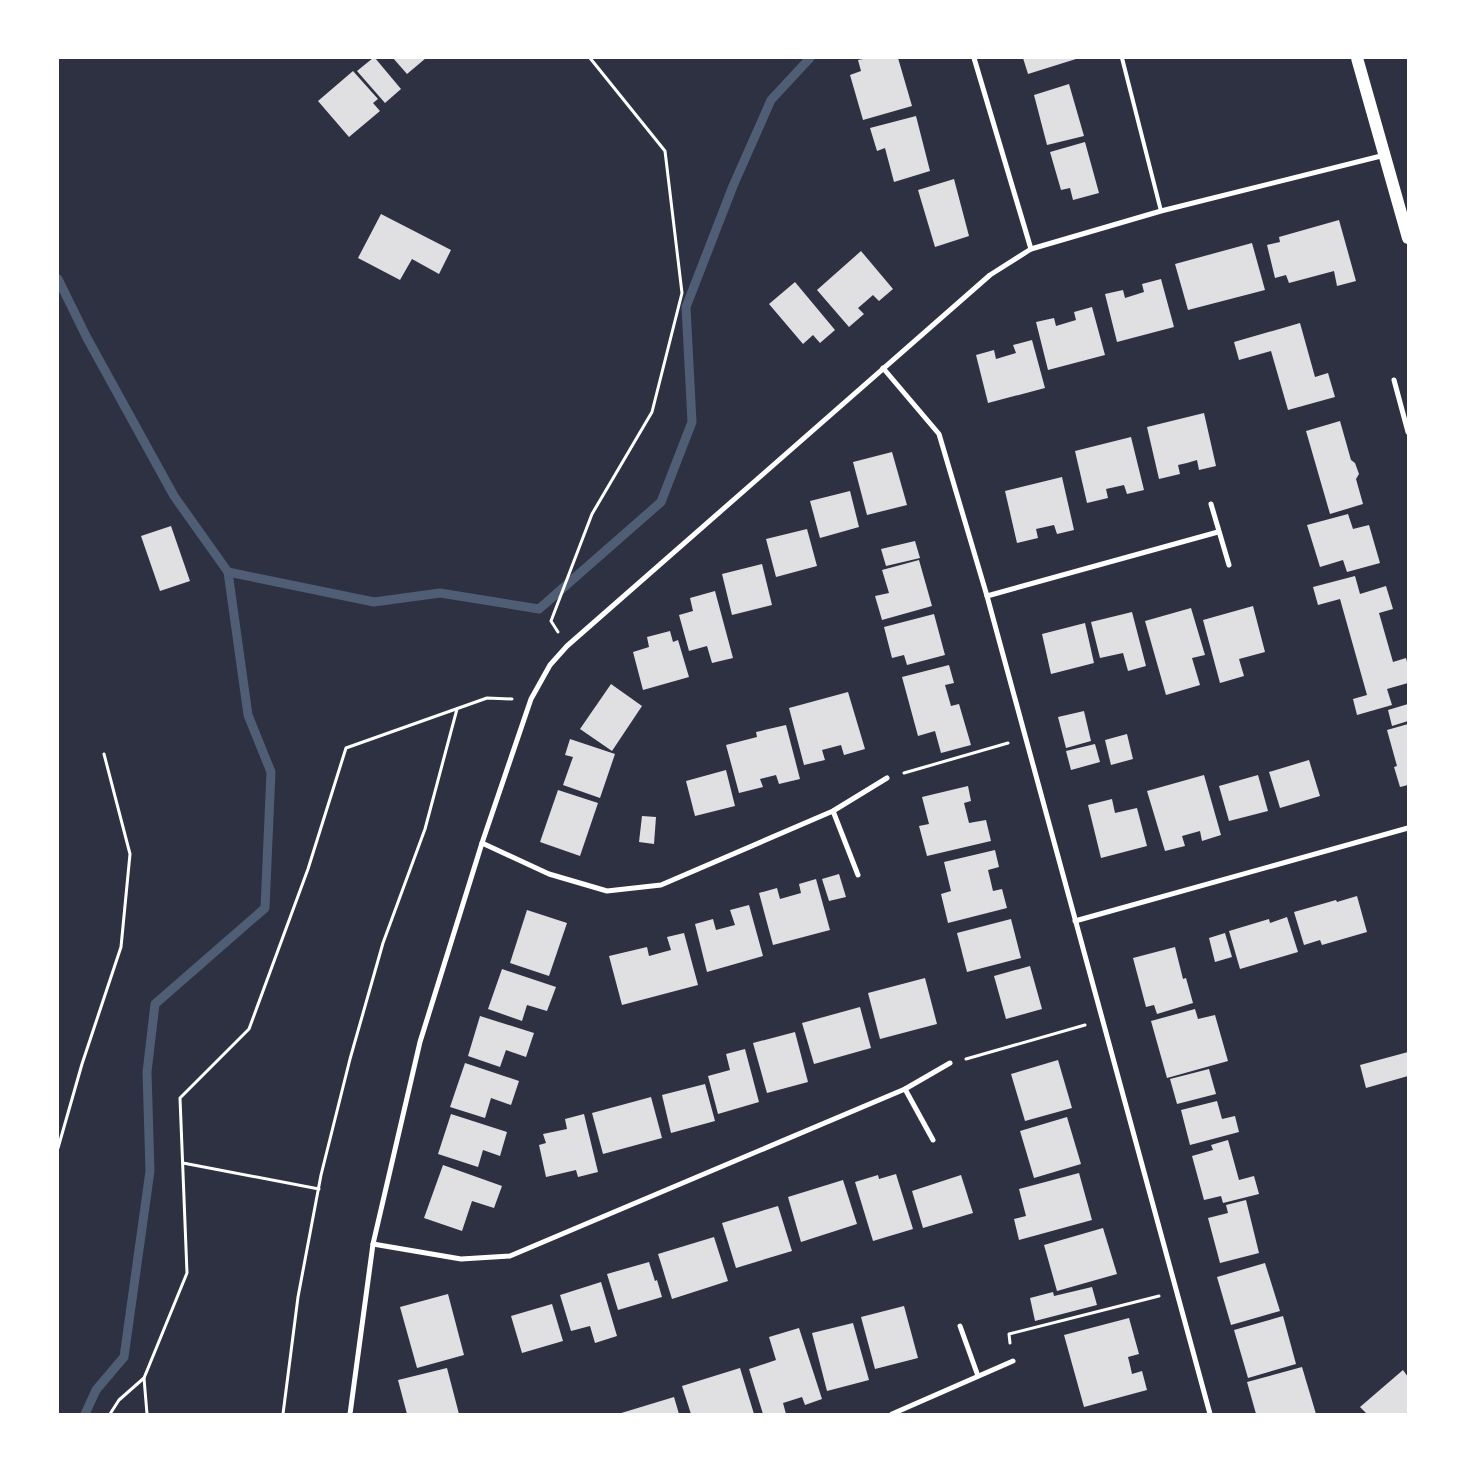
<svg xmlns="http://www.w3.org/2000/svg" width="1466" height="1472" font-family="'PT Sans',sans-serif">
<rect width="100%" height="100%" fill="#2d3142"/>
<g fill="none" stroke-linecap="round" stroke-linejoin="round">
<g stroke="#4f5d75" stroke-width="9">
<path d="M58,279l29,59 87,158 54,76 20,143 23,57 -6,136 -110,96 -8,68 3,99 -26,186 -28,33 -11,24"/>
<path d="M228,572l146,30 66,-9 99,16 122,-107 31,-80 -6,-115 47,-121 38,-86 39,-42"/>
</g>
</g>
<g fill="#e0e0e3">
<path d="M373,58h2l26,31 -16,14 -28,-32z"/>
<path d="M393,58h33l-19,16z"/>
<path d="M868,58h30l14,48 -49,14 -13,-45 11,-4 -3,-11z"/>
<path d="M1023,58h52l1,1 -48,15z"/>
<path d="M353,71l25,28 -5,4 7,8 -31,26 -31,-36z"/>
<path d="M1069,84l15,52 -37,9 -13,-50z"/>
<path d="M916,116l14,55 -36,11 -9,-34 -8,3 -7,-23z"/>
<path d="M1085,142l14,51 -26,7 -3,-12 -9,2 -11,-38z"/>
<path d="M954,179l15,57 -34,11 -17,-57z"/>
<path d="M381,214l70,36 -12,24 -27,-15 -12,21 -42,-22z"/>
<path d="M1339,220l17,61 -19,5 -3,-15 -45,12 -3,-8 -11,3 -8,-33 13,-3 -1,-5z"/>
<path d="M1252,243l13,47 -77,20 -13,-46z"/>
<path d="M861,251l32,38 -14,12 -6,-6 -8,7 -7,6 6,6 -15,13 -32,-37z"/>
<path d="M1161,279l13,48 -57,15 -12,-48 18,-4 2,8 19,-6 -2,-8z"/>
<path d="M795,282l40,48 -15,13 -7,-8 -10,9 -34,-40z"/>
<path d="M1092,307l13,48 -57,15 -12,-48 18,-4 2,8 20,-6 -2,-8z"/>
<path d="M1300,323l15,54 13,-4 7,24 -47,13 -17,-59 -32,9 -5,-18z"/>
<path d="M1032,340l13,48 -57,15 -12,-48 18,-5 2,9 20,-6 -3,-8z"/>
<path d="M1204,413l12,53 -17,4 -2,-10 -10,3 -9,2 2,9 -21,5 -12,-52z"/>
<path d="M1340,421l11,39 4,3 4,11 -3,5 7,25 -33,10 -24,-83z"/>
<path d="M1131,437l13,53 -17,4 -3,-9 -18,4 2,9 -21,5 -12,-52z"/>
<path d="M892,452l15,53 -40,10 -14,-53z"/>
<path d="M1062,477l12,53 -17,4 -3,-9 -18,4 2,9 -21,5 -12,-52z"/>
<path d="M850,491l9,36 -39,11 -10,-37z"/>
<path d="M1348,514l5,15 16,-4 11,38 -33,9 -4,-12 -23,7 -13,-42z"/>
<path d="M171,526l19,55 -30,10 -19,-55z"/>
<path d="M807,529l10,37 -41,11 -10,-38z"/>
<path d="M915,541l5,17 -34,8 -5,-17z"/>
<path d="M919,560l13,46 -50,14 -7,-24 14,-3 -7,-23z"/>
<path d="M762,564l10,41 -40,10 -10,-41z"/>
<path d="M1355,576l5,18 26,-8 7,23 -14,4 14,49 13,-4 2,8v17l-21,6 5,16 -35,10 -4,-16 14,-4 -27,-96 -22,6 -5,-18z"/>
<path d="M715,591l18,67 -21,5 -5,-17 -18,5 -10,-36 14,-4 -3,-13z"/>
<path d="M1253,606l12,46 -26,7 5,17 -24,7 -17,-63z"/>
<path d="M1191,608l14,47 -13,3 8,27 -34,10 -21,-74z"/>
<path d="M1132,612l14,54 -18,5 -5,-18 -23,5 -9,-36z"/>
<path d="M934,614l11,41 -38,10 -3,-10 -12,3 -8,-31z"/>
<path d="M1085,623l9,40 -43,11 -9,-40z"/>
<path d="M670,631l3,11 5,-2 11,37 -46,13 -10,-38 16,-5 -2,-10z"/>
<path d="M949,665l5,18 -9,2 6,21 8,-2 12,41 -30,8 -6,-22 -17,5 -16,-59z"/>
<path d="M611,684l31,22 -30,45 -32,-22z"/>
<path d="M848,692l17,57 -21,6 -3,-10 -19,5 3,10 -21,5 -15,-57z"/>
<path d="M1408,704v17l-16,5 -4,-16z"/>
<path d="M1084,711l7,30 -25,7 -8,-31z"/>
<path d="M1408,724v61l-8,2 -6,-20 3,-1 -10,-36z"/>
<path d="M786,725l14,54 -21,5 -3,-9 -16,4 3,8 -24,6 -13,-48 31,-8 -1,-5z"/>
<path d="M1127,734l6,25 -22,6 -6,-25z"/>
<path d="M570,739l45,15 -15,44 -37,-13 10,-28 -8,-2z"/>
<path d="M1095,744l5,18 -29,8 -5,-19z"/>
<path d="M1309,760l11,36 -40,12 -11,-36z"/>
<path d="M726,770l9,36 -40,10 -9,-35z"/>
<path d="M1204,775l17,60 -19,6 -2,-10 -18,5 3,10 -20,5 -18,-60z"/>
<path d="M1258,775l10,36 -39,10 -10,-35z"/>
<path d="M968,786l3,15 -7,2 5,20 17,-3 5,21 -64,15 -8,-30 10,-2 -7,-27z"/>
<path d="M558,790l40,13 -18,53 -40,-14z"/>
<path d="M1112,799l3,14 22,-5 10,38 -46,12 -13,-53z"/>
<path d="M642,816l14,1 -2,27 -15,-2z"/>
<path d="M995,850l4,17 -11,3 5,21 9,-2 5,19 -59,15 -7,-29 10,-3 -7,-29z"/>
<path d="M839,874l7,23 -17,4 -7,-22z"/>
<path d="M816,879l14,51 -57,15 -14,-52 18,-5 3,11 21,-6 -2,-9z"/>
<path d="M1357,896l10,36 -45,13 -2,-5 -16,5 -10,-33 42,-12 1,2z"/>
<path d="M749,905l14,51 -56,16 -12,-48 18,-5 3,11 19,-5 -5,-15z"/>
<path d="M527,910l40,13 -18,53 -39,-13z"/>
<path d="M1287,917l11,35 -58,17 -11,-38 40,-12 1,4z"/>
<path d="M1011,919l10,39 -54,14 -10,-39z"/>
<path d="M684,933l14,52 -76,20 -13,-49 38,-9 2,9 22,-6 -4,-13z"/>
<path d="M1225,933l7,24 -17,5 -6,-24z"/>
<path d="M1175,947l8,32 3,-1 7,25 -36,11 -3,-9 -8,2 -13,-49z"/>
<path d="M1030,966l12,43 -36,10 -12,-43z"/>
<path d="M502,969l54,18 -9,24 -20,-6 -5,16 -34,-12z"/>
<path d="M925,978l12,46 -57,15 -12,-46z"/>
<path d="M860,1007l11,41 -57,16 -12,-41z"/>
<path d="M1195,1009l3,10 17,-4 13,46 -61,17 -16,-57z"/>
<path d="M480,1016l54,17 -8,24 -20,-7 -6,17 -32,-11z"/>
<path d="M795,1032l13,50 -41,11 -14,-50z"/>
<path d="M745,1049l14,53 -41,12 -10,-38 22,-6 -4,-16z"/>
<path d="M1408,1052v24l-42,12 -6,-23z"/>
<path d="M1058,1060l14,48 -47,13 -14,-47z"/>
<path d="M465,1063l54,18 -8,24 -20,-7 -6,20 -35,-11z"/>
<path d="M1209,1069l7,25 -39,10 -7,-25z"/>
<path d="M705,1084l10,37 -44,12 -9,-38z"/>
<path d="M651,1097l11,41 -59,16 -11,-41z"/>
<path d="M1217,1101l5,18 13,-3 4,16 -49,13 -9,-35z"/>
<path d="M451,1114l56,18 -7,24 -17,-6 -5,17 -40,-13z"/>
<path d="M584,1114l14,58 -20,5 -2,-7 -30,7 -7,-32 7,-2 -3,-9 24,-5 -2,-10z"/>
<path d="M1067,1117l14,47 -47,14 -14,-47z"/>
<path d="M1228,1140l11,40 15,-4 5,18 -36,9 -2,-7 -17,4 -12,-44 21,-6 -2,-5z"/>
<path d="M443,1165l59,21 -8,22 -22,-7 -10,30 -38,-13z"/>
<path d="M1079,1173l13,47 -73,20 -5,-21 12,-3 -7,-27z"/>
<path d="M896,1174l17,55 -40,12 -18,-59 23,-7 1,4z"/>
<path d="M961,1175l12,38 -50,15 -11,-37z"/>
<path d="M843,1180l14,44 -56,18 -13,-45z"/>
<path d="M1246,1200l13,53 -39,10 -12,-45 20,-5 -2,-8z"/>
<path d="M778,1206l14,45 -56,17 -14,-45z"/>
<path d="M1103,1228l14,46 -60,17 -13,-46z"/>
<path d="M714,1237l14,44 -56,18 -14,-45z"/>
<path d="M649,1262l6,19 2,-1 5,17 -44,13 -11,-36z"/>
<path d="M1265,1263l15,48 -49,14 -14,-48z"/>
<path d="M601,1282l16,54 -22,7 -5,-17 -19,5 -11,-36z"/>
<path d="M1092,1287l5,18 -62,16 -5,-23 23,-6 1,4z"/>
<path d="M448,1294l16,61 -47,13 -17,-61z"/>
<path d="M552,1304l11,37 -41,12 -11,-37z"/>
<path d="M904,1306l14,52 -43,11 -14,-52z"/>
<path d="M1283,1316l13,48 -48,14 -14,-48z"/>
<path d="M1129,1318l10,36 -11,3 2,8 2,9 10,-3 5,19 -63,17 -20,-72z"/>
<path d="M853,1323l16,57 -42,11 -15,-58z"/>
<path d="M799,1328l23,71 -17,6 -3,-8 -19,6 3,11h-23l-14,-45 27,-9 -7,-23z"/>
<path d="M1302,1367l14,47h-60l-9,-32z"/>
<path d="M447,1368l12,46h-52l-9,-34z"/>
<path d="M740,1368l14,46h-63l-9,-28z"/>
<path d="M1403,1370l5,7v37h-41l-7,-7z"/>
<path d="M674,1397l5,17h-61z"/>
</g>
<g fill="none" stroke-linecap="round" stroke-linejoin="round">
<g stroke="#fff" stroke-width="3">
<path d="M558,632l-7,-11 41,-107 60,-102 30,-119 -17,-142 -75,-93"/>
<path d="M904,773l104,-30"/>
<path d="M966,1059l119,-34"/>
<path d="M58,1148l24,-84 39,-117 9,-93 -26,-100"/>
<path d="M183,1163l136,26"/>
<path d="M1010,1343l-1,-9 150,-38"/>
<path d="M110,1414l9,-14 25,-22"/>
<path d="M147,1414l-3,-36 43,-105 -7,-175 69,-69 59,-160 38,-121 141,-50 25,1"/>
<path d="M283,1414l15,-117 23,-122 29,-116 33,-116 42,-114 32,-120"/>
</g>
<path stroke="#fff" stroke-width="4" d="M1122,58l39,153"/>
<g stroke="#fff" stroke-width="5">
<path d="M974,58l57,191"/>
<path d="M883,368l56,66 48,162 223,818"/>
<path d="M1394,380l14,52"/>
<path d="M1211,504l18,61"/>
<path d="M987,596l231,-64"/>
<path d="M833,811l25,64"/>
<path d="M482,843l67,31 58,17 54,-6 172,-74 54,-33"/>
<path d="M1075,921l333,-93"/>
<path d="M905,1089l28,51"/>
<path d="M373,1244l88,15 49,-3 395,-167 45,-26"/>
<path d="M960,1326l18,50"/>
<path d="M350,1414l23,-170 47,-202 62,-199 49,-144 19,-34 17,-19 423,-371 41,-26 130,-38 224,-56"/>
<path d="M892,1414l121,-53"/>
</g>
<path stroke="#fff" stroke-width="12" d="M1357,58l51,180"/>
</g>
<rect width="1466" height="1472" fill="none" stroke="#ffffff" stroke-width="118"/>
</svg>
